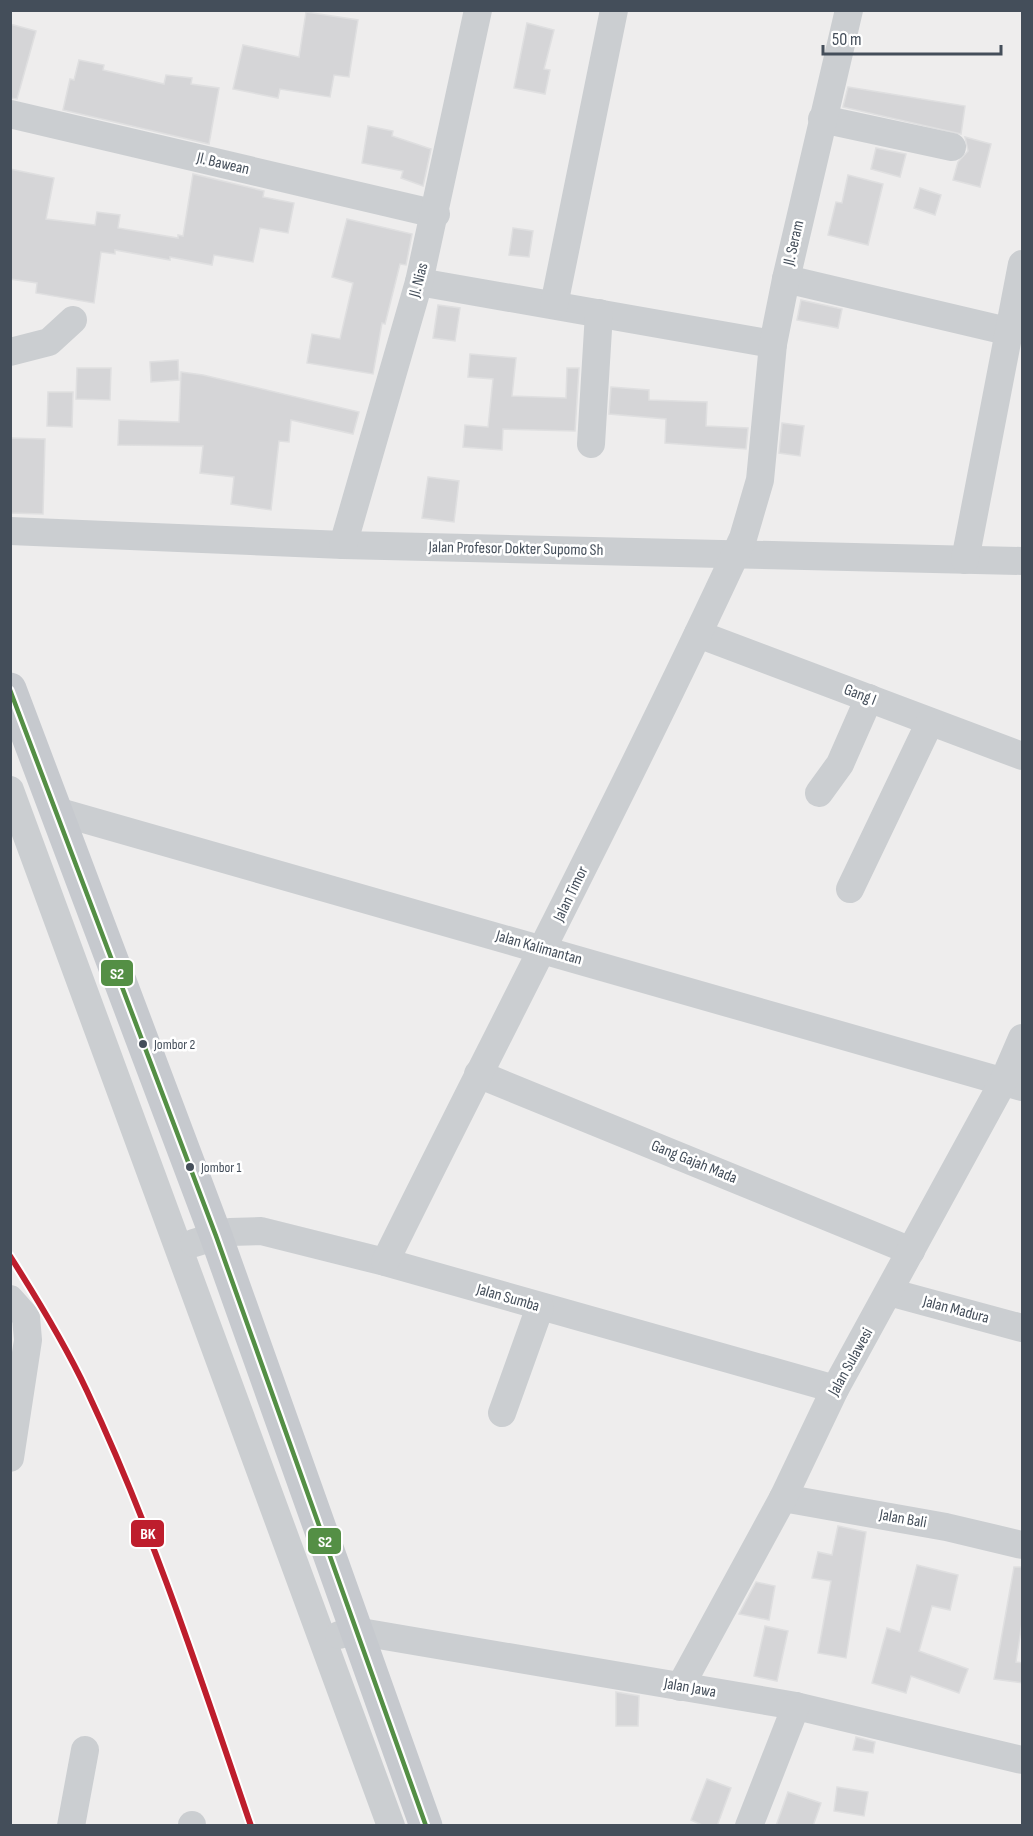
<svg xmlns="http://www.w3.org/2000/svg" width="1033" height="1836" font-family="'Sofia Sans Condensed',sans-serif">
<rect width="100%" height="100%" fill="#eeeded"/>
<g fill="#d5d5d7" stroke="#dfdfe0" stroke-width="1.5">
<path d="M306,12l52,8 -9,57 -15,-2 -4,22 -50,-8 -2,9 -45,-9 10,-44 56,12z"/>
<path d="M527,23l27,7 -10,39 6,1 -5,24 -31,-6z"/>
<path d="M10,24l26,7 -19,68 -7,-1z"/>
<path d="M79,60l25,5 -1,5 61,14 2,-9 26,3 -1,6 28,4 -10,56 -146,-34 7,-31 4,1z"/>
<path d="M848,87l117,19 -4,28 -118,-27z"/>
<path d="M368,126l25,5 -1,5 39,13 -8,37 -22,-8 2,-7 -41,-8z"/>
<path d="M965,137l26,7 -11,43 -27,-7 5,-18 10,-11z"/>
<path d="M876,148l30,6 -6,23 -29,-8z"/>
<path d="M10,169l44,9 -8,41 49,6 2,-13 23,3 -2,13 60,10v-3l5,1 10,-62 71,17 -1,6 31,6 -6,30 -28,-5 -7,34 -39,-7 -2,10 -42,-8v3l-55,-10v4l-14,-2 -7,51 -58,-10 1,-10 -27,-4z"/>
<path d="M848,175l35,9 -15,61 -40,-10 8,-33 6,1z"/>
<path d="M920,188l21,7 -6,20 -21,-7z"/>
<path d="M347,219l65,15 -6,31 -6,-1 -15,60 -3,-1 -9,51 -66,-11 5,-29 28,5 13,-56 -21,-6z"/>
<path d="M513,228l20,3 -4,26 -20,-2z"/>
<path d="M801,300l41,9 -4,19 -41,-8z"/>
<path d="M438,305l22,3 -5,33 -22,-3z"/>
<path d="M470,354l46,4 -4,38 54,2 1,-30h12l-4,63 -72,-2 -1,21 -39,-3 2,-22 23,2 5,-48 -25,-2z"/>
<path d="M178,360l1,20 -28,2 -1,-20z"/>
<path d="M77,368h34l-1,32 -34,-1z"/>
<path d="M181,372l22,3 156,37 -6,22 -62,-14 -2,22 -10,-1 -8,69 -40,-6 3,-27 -34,-4 3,-27 -85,-1 1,-25 60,2z"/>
<path d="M611,387l38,3v10l58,2 -1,24 42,2 -2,21 -81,-6 1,-24 -57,-5z"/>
<path d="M48,392h25l-1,35 -25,-1z"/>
<path d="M782,423l22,3 -4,30 -21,-3z"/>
<path d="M10,438l35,1 -2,75 -33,-1z"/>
<path d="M428,477l31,4 -5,41 -32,-4z"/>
<path d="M838,1526l28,6 -20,126 -28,-5 13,-72 -19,-3 6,-26 14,3z"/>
<path d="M917,1565l41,10 -8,35 -18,-4 -13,45 49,18 -9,24 -48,-17 -5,17 -34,-10 15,-55 13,4z"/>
<path d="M1014,1567h9v49l-7,46 7,1v20l-29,-4z"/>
<path d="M756,1582l19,4 -6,34 -30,-6z"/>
<path d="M765,1626l23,5 -11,50 -23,-5z"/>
<path d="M616,1692l23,4 -1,30h-22z"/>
<path d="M856,1737l19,5 -2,11 -20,-3z"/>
<path d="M707,1779l24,9 -14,38h-13l-13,-6z"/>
<path d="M837,1787l31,5 -4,24 -30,-5z"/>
<path d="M788,1792l33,11 -8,23h-37z"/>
</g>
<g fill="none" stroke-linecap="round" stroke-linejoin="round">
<g stroke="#cbced1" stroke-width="28">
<path d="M10,114l426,100"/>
<path d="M822,119l130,28"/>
<path d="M786,279l225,53"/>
<path d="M419,282l354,62"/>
<path d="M554,305l60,-295"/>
<path d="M10,352l39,-10 24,-22"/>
<path d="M591,444l8,-131"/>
<path d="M10,531l333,14 679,16"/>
<path d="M343,545l76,-263 59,-272"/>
<path d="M965,560l57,-296"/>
<path d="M698,634l324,122"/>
<path d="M10,790l381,1036"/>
<path d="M819,793l21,-29 29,-66"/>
<path d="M56,811l966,276"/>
<path d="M850,889l80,-167"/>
<path d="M478,1074l433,177"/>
<path d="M194,1243l36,-11 31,-1 124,31 450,127"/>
<path d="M385,1262c119,-241 245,-480 358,-724l17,-58 13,-136 13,-65 63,-269"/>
<path d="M889,1292l133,36"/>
<path d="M10,1299l16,18 2,23 -18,118"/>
<path d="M502,1413l38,-106"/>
<path d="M783,1498l163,29 76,18"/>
<path d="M339,1635l16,-4 441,75 226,54"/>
<path d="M680,1687l103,-189 52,-109 168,-307 19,-44"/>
<path d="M71,1826l14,-76"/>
<path d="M192,1826v-1"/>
<path d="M749,1826l47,-120"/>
</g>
<path stroke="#c6c9ce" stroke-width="33" d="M10,689l206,547 210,590"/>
<g stroke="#fff" stroke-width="9">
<path id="bus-1" d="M10,690l206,546 210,590"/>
</g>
<use href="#bus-1" stroke="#548f45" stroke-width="4.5"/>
<g stroke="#fff" stroke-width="10">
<path id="rail-1" d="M10,1256c28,44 55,88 77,135 66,140 114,288 164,435"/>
</g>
<use href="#rail-1" stroke="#be1e2d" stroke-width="6"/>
</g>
<g fill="#444e5a" stroke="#fff" stroke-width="2">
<circle cx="143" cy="1044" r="5"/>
<circle cx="190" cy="1167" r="5"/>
</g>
<g text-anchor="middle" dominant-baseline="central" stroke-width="5" stroke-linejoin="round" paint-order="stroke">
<g font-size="14" fill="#444e5a" stroke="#fff" text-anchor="start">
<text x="154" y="1044">Jombor 2</text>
<text x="201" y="1167">Jombor 1</text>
</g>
<g font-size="16" fill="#444e5a" stroke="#fff">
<text transform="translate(223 164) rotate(13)">Jl. Bawean</text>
<text transform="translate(794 243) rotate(-77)">Jl. Seram</text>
<text transform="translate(419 280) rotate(-75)">Jl. Nias</text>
<text transform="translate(516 549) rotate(1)">Jalan Profesor Dokter Supomo Sh</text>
<text transform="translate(860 695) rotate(21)">Gang I</text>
<text transform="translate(571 894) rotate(-64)">Jalan Timor</text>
<text transform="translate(539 948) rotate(16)">Jalan Kalimantan</text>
<text transform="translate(694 1162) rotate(22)">Gang Gajah Mada</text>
<text transform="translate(508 1298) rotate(16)">Jalan Sumba</text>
<text transform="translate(956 1310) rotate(15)">Jalan Madura</text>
<text transform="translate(851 1362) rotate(-61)">Jalan Sulawesi</text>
<text transform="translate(903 1519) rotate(10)">Jalan Bali</text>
<text transform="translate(690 1688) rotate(10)">Jalan Jawa</text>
</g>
</g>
<g stroke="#fff" stroke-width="2">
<rect x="100" y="959" width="34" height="28" rx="6" fill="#548f45"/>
<rect x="130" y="1519" width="35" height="29" rx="6" fill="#be1e2d"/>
<rect x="307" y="1527" width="35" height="28" rx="6" fill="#548f45"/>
</g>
<g font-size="16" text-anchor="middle" font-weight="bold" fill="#fff">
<text x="117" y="979">S2</text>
<text x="148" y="1539">BK</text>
<text x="325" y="1547">S2</text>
</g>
<rect width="1033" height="1836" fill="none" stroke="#444e5a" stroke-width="24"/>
<path d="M823 45v9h178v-9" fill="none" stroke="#444e5a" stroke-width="3"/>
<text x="832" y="45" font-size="18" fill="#444e5a" stroke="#ffffff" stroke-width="4.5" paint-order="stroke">50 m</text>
</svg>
